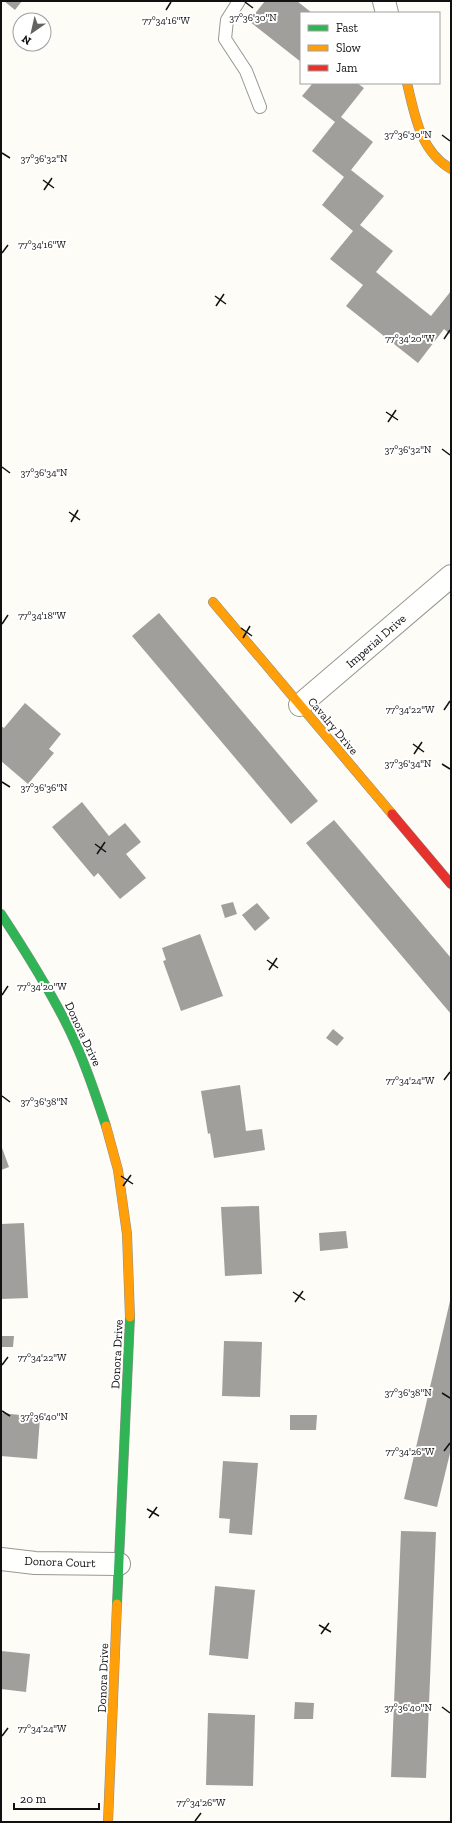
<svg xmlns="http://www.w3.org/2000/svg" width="452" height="1823" font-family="'Zilla Slab',serif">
<rect width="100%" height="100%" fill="#fdfcf7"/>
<g fill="#a19f9c">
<path d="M4,1h18l-7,9z"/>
<path d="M265,1h32l15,12h-11v49l-52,-41z"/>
<path d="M313,83h44l7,5 -23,29 32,25 -22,28 33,26 -24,29 33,26 -17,21 55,44 20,-25v44l-7,-6 -26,34 -72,-57 17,-21 -33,-26 23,-28 -31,-26 22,-28 -32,-26 23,-29 -33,-26z"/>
<path d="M159,613l159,188 -27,23 -159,-188z"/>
<path d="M25,703l36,31 -12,15 5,4 -26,31 -27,-23v-35l3,2z"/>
<path d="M82,802l27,34 16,-13 16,19 -15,12 20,24 -26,21 -22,-26 -4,4 -42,-50z"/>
<path d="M334,820l117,138v56l-145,-171z"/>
<path d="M233,902l4,12 -12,4 -4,-13z"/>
<path d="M257,903l13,15 -15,13 -13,-16z"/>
<path d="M200,934l23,62 -42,15 -18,-50 3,-1 -4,-12z"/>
<path d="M333,1029l11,9 -7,8 -11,-8z"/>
<path d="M240,1085l6,46 16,-2 3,21 -51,8 -4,-25 -2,1 -7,-43z"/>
<path d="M1,1145l8,22 -8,3z"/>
<path d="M259,1206l3,68 -37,2 -4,-69z"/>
<path d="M24,1223l4,75 -27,1v-75z"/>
<path d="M346,1231l2,17 -28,3 -1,-18z"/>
<path d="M450,1301l1,148 -14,58 -33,-8z"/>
<path d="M1,1336h13l-1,11h-12z"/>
<path d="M224,1341l38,1 -2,55 -38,-1z"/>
<path d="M1,1413l39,4 -3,42 -36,-3z"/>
<path d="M290,1415h27l-1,15h-26z"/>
<path d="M223,1461l35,2 -6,72 -23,-2 1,-14 -11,-1z"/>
<path d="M401,1531l35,1 -10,246 -35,-1z"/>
<path d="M215,1586l40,4 -7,69 -39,-4z"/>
<path d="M1,1651l29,3 -4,38 -25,-3z"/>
<path d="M295,1702l19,1 -1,16h-19z"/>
<path d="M208,1713l47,2 -2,71 -47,-1z"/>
</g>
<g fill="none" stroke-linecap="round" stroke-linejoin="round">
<g stroke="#979795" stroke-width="14">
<path id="lane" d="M239,1l-12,19 -2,19 21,32 14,36"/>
</g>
<g stroke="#979795" stroke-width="24">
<g id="street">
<path d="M384,1l3,12"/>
<path d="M300,705l151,-129"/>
<path d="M1,1559l34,4 84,1"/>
</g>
</g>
<g stroke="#8e8d8b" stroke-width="10">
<g id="fast">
<path d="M1,914c23,35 45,70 64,107 17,33 29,69 41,105"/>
<path d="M117,1604l13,-287"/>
</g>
</g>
<g stroke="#8e8d8b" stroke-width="10">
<g id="slow">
<path d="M407,83c8,33 13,68 44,86"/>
<path d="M213,602l179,212"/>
<path d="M106,1126l12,44 9,64 3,83"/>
<path d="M108,1822l9,-218"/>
</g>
</g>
<g stroke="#8e8d8b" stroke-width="10">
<path id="jam" d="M392,814l59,70"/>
</g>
<use href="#lane" stroke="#fffffe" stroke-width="12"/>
<use href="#street" stroke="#fffffe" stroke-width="22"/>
<use href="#fast" stroke="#30b455" stroke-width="9"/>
<use href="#slow" stroke="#ff9f0a" stroke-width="9"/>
<use href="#jam" stroke="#e5322d" stroke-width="9"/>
</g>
<path fill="none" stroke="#111" stroke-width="1.5" d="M245,2l8,6M166,10l5,-8M442,135l8,6M2,153l8,5M43,180l11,8M44,190l8,-12M2,253l6,-8M215,296l11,8M216,306l8,-12M444,339l6,-9M386,412l12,8M388,422l8,-12M442,449l8,6M2,467l8,6M69,512l11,8M71,522l7,-12M2,624l6,-9M241,628l11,8M243,638l7,-12M444,710l6,-9M413,744l11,8M414,754l8,-12M442,764l8,5M2,782l8,5M95,844l11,8M97,854l8,-12M267,960l11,8M269,970l8,-12M2,995l6,-9M444,1080l6,-8M2,1096l8,6M121,1176l12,8M123,1186l8,-11M293,1292l12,8M295,1302l8,-11M2,1365l6,-8M442,1393l8,5M2,1411l8,5M444,1451l6,-8M147,1509l12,7M149,1518l8,-11M319,1625l12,7M321,1634l8,-11M442,1707l8,6M2,1736l6,-8M195,1821l6,-8"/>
<g text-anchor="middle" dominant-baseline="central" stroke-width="4" stroke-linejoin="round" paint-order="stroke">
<g font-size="12" fill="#111" stroke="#fff">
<text transform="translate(376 641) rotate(-41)">Imperial Drive</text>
<text transform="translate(333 726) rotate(50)">Cavalry Drive</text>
<text transform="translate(83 1034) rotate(65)">Donora Drive</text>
<text transform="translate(117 1354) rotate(-87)">Donora Drive</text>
<text transform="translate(60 1562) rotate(2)">Donora Court</text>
<text transform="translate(103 1678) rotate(-88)">Donora Drive</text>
</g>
</g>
<g font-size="10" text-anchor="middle" fill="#111" stroke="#fff" stroke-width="4" stroke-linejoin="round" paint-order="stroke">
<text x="253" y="21">37°36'30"N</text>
<text x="166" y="24">77°34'16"W</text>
<text x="408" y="138">37°36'30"N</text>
<text x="44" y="162">37°36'32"N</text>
<text x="42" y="248">77°34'16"W</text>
<text x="410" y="342">77°34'20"W</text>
<text x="408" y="453">37°36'32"N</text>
<text x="44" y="476">37°36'34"N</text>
<text x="42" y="619">77°34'18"W</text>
<text x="410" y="713">77°34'22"W</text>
<text x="408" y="767">37°36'34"N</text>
<text x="44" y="791">37°36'36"N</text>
<text x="42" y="990">77°34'20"W</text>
<text x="410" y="1084">77°34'24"W</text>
<text x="44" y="1105">37°36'38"N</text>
<text x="42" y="1361">77°34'22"W</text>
<text x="408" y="1396">37°36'38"N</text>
<text x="44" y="1420">37°36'40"N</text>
<text x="410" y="1455">77°34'26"W</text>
<text x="408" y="1711">37°36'40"N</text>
<text x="42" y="1732">77°34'24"W</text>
<text x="201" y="1806">77°34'26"W</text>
</g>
<rect width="452" height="1823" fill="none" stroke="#111111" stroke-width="4"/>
<rect x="300" y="12" width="140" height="72" fill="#ffffff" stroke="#a0a0a0"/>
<rect x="308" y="25" width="20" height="6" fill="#30b455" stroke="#a0a0a0"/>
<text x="336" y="32" font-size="12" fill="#111111">Fast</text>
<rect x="308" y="45" width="20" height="6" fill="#ff9f0a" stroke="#a0a0a0"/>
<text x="336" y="52" font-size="12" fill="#111111">Slow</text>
<rect x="308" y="65" width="20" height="6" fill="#e5322d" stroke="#a0a0a0"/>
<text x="336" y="72" font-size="12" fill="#111111">Jam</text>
<g transform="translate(32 32) rotate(214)"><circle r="19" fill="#ffffff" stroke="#a0a0a0"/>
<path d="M0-3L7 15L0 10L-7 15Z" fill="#646362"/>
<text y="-6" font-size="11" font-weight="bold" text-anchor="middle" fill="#111111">N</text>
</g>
<path d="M14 1803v6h85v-6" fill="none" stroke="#111111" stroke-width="2"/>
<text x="20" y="1803" font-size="12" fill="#111111" stroke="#ffffff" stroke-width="3" paint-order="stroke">20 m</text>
</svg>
